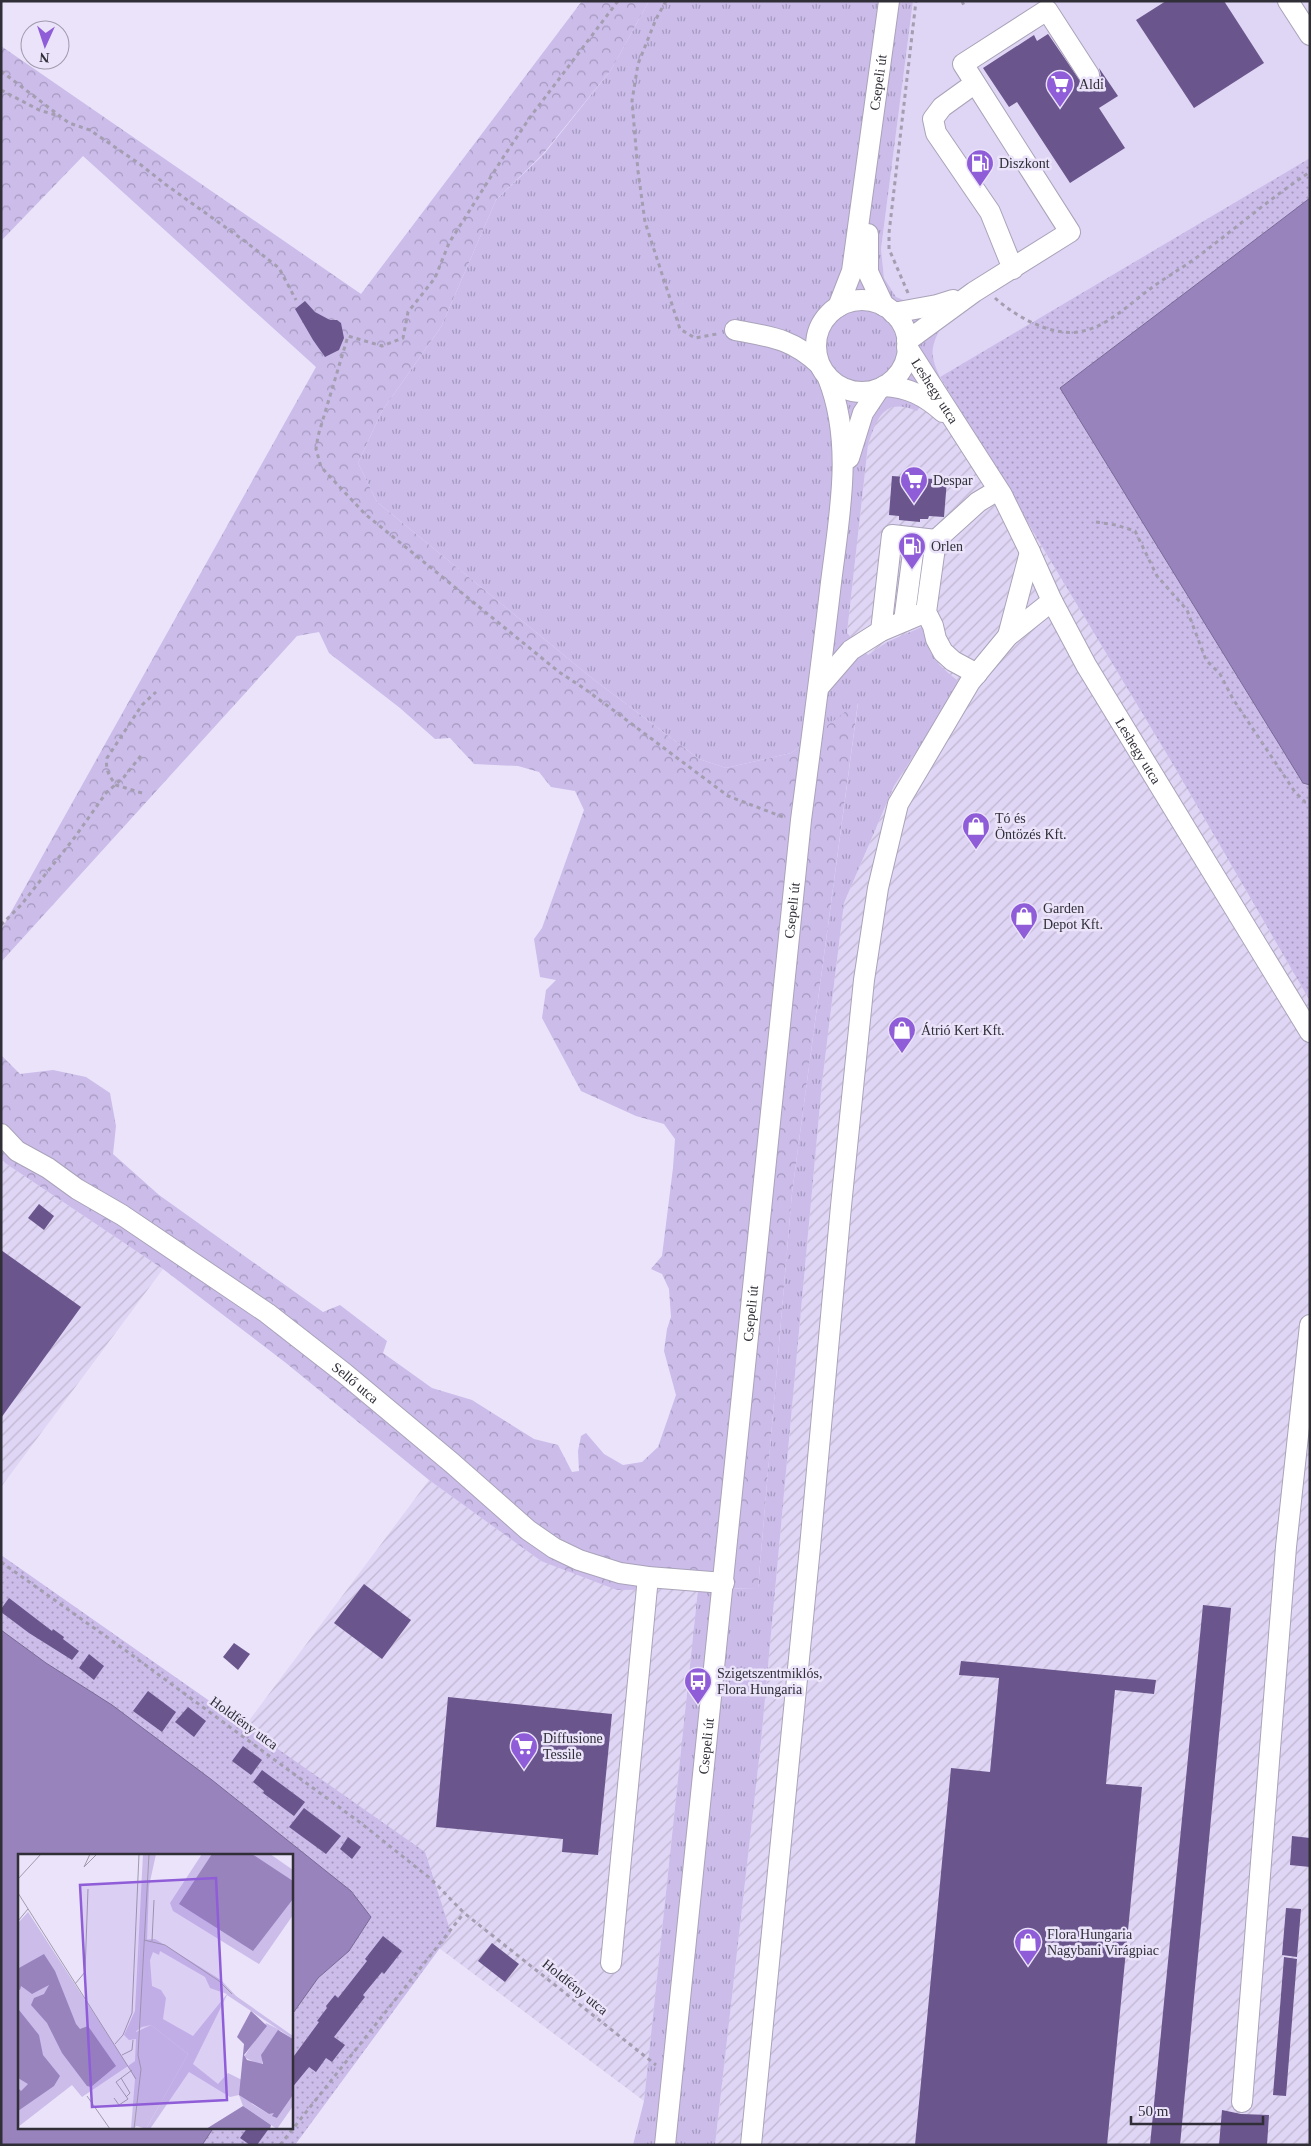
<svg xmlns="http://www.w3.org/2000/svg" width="1311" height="2146" font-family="Georgia,serif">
<defs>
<pattern id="industrial-furrows" width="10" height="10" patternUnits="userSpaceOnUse" patternTransform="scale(1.25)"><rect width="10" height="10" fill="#dfd5f4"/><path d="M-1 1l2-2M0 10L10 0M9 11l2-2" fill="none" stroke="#c0b7d2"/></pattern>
<pattern id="grass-tufts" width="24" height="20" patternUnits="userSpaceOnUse" patternTransform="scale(1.25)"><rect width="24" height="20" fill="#cbbcea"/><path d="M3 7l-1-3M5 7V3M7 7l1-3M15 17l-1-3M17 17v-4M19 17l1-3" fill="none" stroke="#a599be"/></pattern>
<pattern id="forest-crowns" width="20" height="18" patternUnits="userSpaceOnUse" patternTransform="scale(1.25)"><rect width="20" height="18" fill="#cbbcea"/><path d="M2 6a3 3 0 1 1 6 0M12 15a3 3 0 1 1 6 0" fill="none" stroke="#a599be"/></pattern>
<pattern id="park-dots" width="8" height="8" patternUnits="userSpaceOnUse" patternTransform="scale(1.25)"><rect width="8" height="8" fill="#cbbcea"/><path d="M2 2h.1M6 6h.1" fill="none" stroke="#a599be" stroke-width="1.8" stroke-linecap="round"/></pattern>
</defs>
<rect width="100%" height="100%" fill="#eae3fa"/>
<path fill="#dfd5f4" d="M913,1h397v157l-370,219 -7,-15 -1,-18 -24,-42 -12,-4 -12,-20 -3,-29z"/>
<g fill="url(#industrial-furrows)">
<path d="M940,377l234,389 136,235v1144h-595l46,-403 61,-659 22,-180 50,-117 67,-103 -23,-18 -11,-15 -40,-8 -19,13 -21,-22 21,-188 8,-24 8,-10 11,-5 13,1 9,3z"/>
<path d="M1,1158l4,5 158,106 -162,218z"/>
<path d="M429,1480l112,81 157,28 -54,512 -205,-153 12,-16 -206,-206z"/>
</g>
<path fill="url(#grass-tufts)" d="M649,1h264l-32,248 3,29 12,19 12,5 33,25c-11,21 -11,29 -1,50l-23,34c-33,-14 -40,7 -49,34l-21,188 21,22 19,-13 35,-15c8,32 14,36 39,56l-67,103 -50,117 -22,180 -61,659 -46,403h-82l11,-44 54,-512 60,-1 34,-395 66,-490 -67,50 -65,15 -27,-9 -106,-80 -216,-177 -19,-39 24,-52 59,-84 55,-127 48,-46 67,-84z"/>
<path fill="url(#forest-crowns)" d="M582,1h67l-38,69 -68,84 -47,46 -55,127 -59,84 -24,52 19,39 216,177 106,80 27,9 65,-15 67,-51 -66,491 -34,395 -141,2 -76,-29 -112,-81 -143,-117 -123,-94 -158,-106 -4,-5v-103l19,19 33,-4 33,7 24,16 6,33 -3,28 46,41 164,117 17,-7 47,36 -4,12 49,35 40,12 62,39 24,6 14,27 7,-1 -1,-20 3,-15 5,-3 18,21 19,11 19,-3 16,-15 18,-52 -12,-44 3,-22 4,-12 -2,-28 -7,-15 -11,-5 11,-13 11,-88 2,-29 -11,-15 -28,-8 -55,-25 -39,-73 4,-28 10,-10 -16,-3 -6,-38 8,-11 42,-118 -9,-19 -24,-4 -12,-15 -21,-6 -44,-2 -24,-26 -15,1 -35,-31 -71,-55 -10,-21 -22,4 -296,326v-32l315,-563 -233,-211 -82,85v-195l360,248z"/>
<g fill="url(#park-dots)" fill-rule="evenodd">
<path d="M1310,158v843l-136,-235 -234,-389z"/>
<path d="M1,1555l424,297 26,81 -156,212h-294zM19,1855h272v272h-272z"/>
</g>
<g fill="#9883bd" stroke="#796a95">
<path d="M1310,198v587l-7,-2 -243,-395z"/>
<path d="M1,1630l45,33 66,42 100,75 139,111 20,26 -22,34 -31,27 -27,38v-161h-272v272h195l-12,18h-201z"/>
</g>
<g fill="#6a568c">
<path d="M1166,1h58l40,62 -70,45 -58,-88z"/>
<path d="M1048,34l35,51 6,2 7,-2 5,-10 -2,-7 19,28 -19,12 26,40 -55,35 -53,-81 -8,5 -26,-39 51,-33 3,6z"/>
<path d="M305,301l10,11 15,8h7l4,3 3,15 -5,12 -14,7 -12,-17 -18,-31z"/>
<path d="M892,476l55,4 -3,37 -15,-1 -1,3h-8v3l-21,-2v-4l-10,-1z"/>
<path d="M39,1204l15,12 -10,14 -16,-12z"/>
<path d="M1,1250l80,57 -80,111z"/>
<path d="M364,1584l47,36 -29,39 -48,-36z"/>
<path d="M9,1598l43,33 1,-2 11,8 -1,2 16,12 -7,9 -43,-27 -28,-21v-3z"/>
<path d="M1203,1605l28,3 -51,537h-30z"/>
<path d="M234,1643l16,11 -12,16 -15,-13z"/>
<path d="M89,1654l15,12 -10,14 -15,-12z"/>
<path d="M961,1661l195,19 -2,14 -39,-4 -9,94 36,3 -35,358h-192l36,-377 39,4 9,-94 -40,-3z"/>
<path d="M148,1691l28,21 -14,20 -29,-21z"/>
<path d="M448,1697l164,17 -14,141 -36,-3 1,-13 -127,-12z"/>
<path d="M188,1707l18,14 -12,16 -19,-15z"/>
<path d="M243,1746l19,14 -11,15 -19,-14z"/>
<path d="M262,1770l43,32 -11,14 -31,-23 1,-2 -11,-9z"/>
<path d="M304,1808l37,28 -15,18 -37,-27z"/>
<path d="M1292,1836l18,2v29l-20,-2z"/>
<path d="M348,1837l13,10 -9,12 -12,-10z"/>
<path d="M1286,1908l15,1 -4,48 -15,-2z"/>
<path d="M383,1936l19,15 -18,23 -2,-2 -19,23 2,2 -31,40 11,8 -13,17 -6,-4 -10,14 -7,-5 -18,22v-29l28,-38 -2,-1 10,-13 -1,-2 9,-11 3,3 29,-37 -2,-2z"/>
<path d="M492,1943l27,21 -14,18 -27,-21z"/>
<path d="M1284,1957l13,2 -11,137 -13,-1z"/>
<path d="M1222,2110l19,4 28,1 -2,30h-48z"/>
<path d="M248,2127h22l-13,18h-7l-10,-7z"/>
</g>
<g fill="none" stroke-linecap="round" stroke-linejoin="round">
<g stroke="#aaa3b9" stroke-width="22">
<g id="minor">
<path d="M1288,1l22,34"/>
<path d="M974,84l-32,23 -9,12 3,14 54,79 23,57"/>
<path d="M868,234v38l16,34"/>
<circle cx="862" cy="346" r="46"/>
<path id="s1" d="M838,307l14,-36 37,-270"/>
<path d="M893,313l44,-8 16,-5"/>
<path d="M735,330c36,7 56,8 84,34"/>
<path d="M907,341l67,-49 96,-60 -107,-168 84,-54 42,65"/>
<path id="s2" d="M907,347l95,148 28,57 22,49 34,64 224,367"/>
<path d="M884,386c24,1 41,10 59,26"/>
<path d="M849,458l14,-45 16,-24"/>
<path d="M904,621l11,-83"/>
<path d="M881,631l11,-96 44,5"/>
<path d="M1008,636l22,-84"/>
<path d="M977,674l-24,-13 -10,-9 -7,-13 -3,-13 -7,-14 10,-72 42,-38 20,-12"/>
<path d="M819,687l32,-37 30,-19 45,-19"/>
<path id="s3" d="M1,1134l16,17 31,17 29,21 45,26 145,98 77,60 108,90 76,67 26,18 25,12 41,13 28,4 76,6"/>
<path d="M611,1963l37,-386"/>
<path d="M1242,2102l44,-555 24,-222"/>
<path id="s4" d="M665,2145l136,-1325c10,-76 20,-152 29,-229 8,-70 25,-145 -2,-213"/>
<path d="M751,2145l59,-598 31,-341 23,-226 14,-92 20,-84 72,-122 38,-46 44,-35"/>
</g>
</g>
<g stroke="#a49eb0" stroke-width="3" stroke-dasharray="4 4" stroke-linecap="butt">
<path d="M618,1l-87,115 -27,40 -55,87 -14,35 -27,34 -5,26 -21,8 -34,-10 -30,100 -2,13 5,18 44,47 194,158 26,17 143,107 55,21"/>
<path d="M666,1l-10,18 -18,45 -6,37 6,70 7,51 35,107 15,9 22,-4"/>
<path d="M962,1l3,7"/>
<path d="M1,71l68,52 21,7 51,35 24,19 81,58 33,26 17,32"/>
<path d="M1,90l38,20 20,6"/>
<path d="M908,293l-19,-44v-16l27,-232"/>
<path d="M995,298c20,18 55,38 83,34 28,-4 50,-27 72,-43 16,-12 34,-22 50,-34 37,-28 72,-58 110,-83"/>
<path d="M1096,522l20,3 19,6 22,45 30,34 19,50 14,14 13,25 62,93 10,10 5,1"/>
<path d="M142,793l-26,-8c-7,-9 -11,-16 -9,-27l35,-53 14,-13"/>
<path d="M1,925l20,-20 54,-68 31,-44 18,-16 19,-24"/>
<path d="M1,1562l124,88 237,174 69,55 33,34 192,152"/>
<path d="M280,2145l184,-232"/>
</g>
<use href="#minor" stroke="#fff" stroke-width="20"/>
</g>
<defs>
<g id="supermarket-pin" transform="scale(1.4375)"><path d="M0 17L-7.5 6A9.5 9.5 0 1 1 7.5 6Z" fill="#8f5dd7" stroke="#eae3fa"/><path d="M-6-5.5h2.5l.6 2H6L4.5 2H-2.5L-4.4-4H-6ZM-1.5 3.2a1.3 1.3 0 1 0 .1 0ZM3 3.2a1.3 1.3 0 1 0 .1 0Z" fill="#fff"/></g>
<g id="fuel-pin" transform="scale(1.4375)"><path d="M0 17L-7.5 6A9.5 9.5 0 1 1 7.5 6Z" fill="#8f5dd7" stroke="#eae3fa"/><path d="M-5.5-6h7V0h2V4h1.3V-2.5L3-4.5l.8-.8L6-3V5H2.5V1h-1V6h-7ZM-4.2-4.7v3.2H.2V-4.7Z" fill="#fff"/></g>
<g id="shop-pin" transform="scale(1.4375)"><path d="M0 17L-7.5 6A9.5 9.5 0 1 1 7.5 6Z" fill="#8f5dd7" stroke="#eae3fa"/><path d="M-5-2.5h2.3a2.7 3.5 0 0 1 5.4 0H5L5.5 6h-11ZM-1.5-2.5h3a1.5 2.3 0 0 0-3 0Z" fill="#fff"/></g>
<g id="bus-pin" transform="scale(1.4375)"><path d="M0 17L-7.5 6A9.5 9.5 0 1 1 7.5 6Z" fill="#8f5dd7" stroke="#eae3fa"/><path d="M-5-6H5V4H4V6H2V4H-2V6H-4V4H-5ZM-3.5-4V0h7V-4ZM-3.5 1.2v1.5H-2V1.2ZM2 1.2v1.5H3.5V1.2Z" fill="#fff"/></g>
</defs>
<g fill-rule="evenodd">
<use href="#supermarket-pin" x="1060" y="84"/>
<use href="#fuel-pin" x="980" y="163"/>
<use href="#supermarket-pin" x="914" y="480"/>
<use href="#fuel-pin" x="912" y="546"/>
<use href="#shop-pin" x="976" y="826"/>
<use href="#shop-pin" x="1024" y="916"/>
<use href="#shop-pin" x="902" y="1030"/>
<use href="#bus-pin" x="698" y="1681"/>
<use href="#supermarket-pin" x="524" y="1746"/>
<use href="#shop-pin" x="1028" y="1942"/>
</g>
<g text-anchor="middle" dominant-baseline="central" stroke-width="5" stroke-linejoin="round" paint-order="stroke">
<g font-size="14" fill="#302e37" stroke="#eae3fa">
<text stroke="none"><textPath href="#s1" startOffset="229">Csepeli út</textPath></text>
<text stroke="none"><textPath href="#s2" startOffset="52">Leshegy utca</textPath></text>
<text stroke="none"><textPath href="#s2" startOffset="466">Leshegy utca</textPath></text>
<text stroke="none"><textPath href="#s4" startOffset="1241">Csepeli út</textPath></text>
<text stroke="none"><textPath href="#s4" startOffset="836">Csepeli út</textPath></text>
<text stroke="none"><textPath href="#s3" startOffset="434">Sellő utca</textPath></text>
<text transform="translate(244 1723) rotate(36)">Holdfény utca</text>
<text stroke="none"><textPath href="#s4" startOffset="401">Csepeli út</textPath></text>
<text transform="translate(575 1987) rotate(39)">Holdfény utca</text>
</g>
<g font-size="14" fill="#302e37" stroke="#eae3fa" text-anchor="start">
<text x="1079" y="84">Aldi</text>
<text x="999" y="163">Diszkont</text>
<text x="933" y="480">Despar</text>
<text x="931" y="546">Orlen</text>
<text x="995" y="818">Tó és<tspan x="995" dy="16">Öntözés Kft.</tspan></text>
<text x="1043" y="908">Garden<tspan x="1043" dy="16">Depot Kft.</tspan></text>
<text x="921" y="1030">Átrió Kert Kft.</text>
<text x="717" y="1673">Szigetszentmiklós,<tspan x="717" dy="16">Flora Hungaria</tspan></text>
<text x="543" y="1738">Diffusione<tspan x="543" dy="16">Tessile</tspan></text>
<text x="1047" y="1934">Flora Hungaria<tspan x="1047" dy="16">Nagybani Virágpiac</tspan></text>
</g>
</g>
<g transform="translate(18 1854)">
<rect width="275" height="275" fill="#eae3fa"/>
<path d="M125,0h13l-7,32 -2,54h-7l-4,92 15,-7 37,29 -42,75 -9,-3 -6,3 4,-50 -7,-13 7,-5 1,-22 -7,1 -5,-5 11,-24z" fill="#cbbcea"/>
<path d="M137,85l66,41 15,16 57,40v3l-66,-44 -34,69 25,20 10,-11 14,7 10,24 17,10 5,-2 3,6 16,-23v11l-16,23 -34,-23 -4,-11 -9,2 -41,-25 -39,57h-4l42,-75 -37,-29 -9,2 -7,5 5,-92zM142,97l45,26 5,11 17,6 -34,42 -30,-17 3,-21 -5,-8 -9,-4 -2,-26 3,-8 6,3z" fill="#cbbcea" fill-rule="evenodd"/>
<path d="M184,0h68l23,16v45l-34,49 -86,-53 -3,-8zM10,58l100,154 -46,31 -10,-12 -54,42v-204zM248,169l14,7 -17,22 -1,14 -18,-9z" fill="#cbbcea"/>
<path d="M194,0h40l41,27v18l-40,52 -74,-47zM26,100l11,17 21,53 4,5 8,-3 28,40 -25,21 -4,-1 -25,-33 -15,-30 -16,-18 3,-7 10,-4 5,-9 -17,9 -11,-8 -1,4 -2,-1 1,-21zM1,156l20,25 4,20 17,21 -6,10 -36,25v-23l3,3 7,-7 -10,-6zM233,157l16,15 -23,29 3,5 16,4 -2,-9 17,-25 15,9v56l-16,23 -5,-2 2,-3 -5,1 -30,-19 5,-51 -7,-7zM225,252l28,19 -1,4h-64z" fill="#9883bd"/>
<path fill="none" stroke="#a09bac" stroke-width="1" d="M72,0l-6,13 13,-13M0,25l23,-25M0,39l118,186M0,67l10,-12M126,86l21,5 54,36 13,13M134,87l2,-41M57,130l10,-12 3,-83M97,190l8,-9 9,-22 7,-159M104,201l10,-5 1,-10M103,224l9,15 -4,4M69,242l23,33M96,244l5,7 9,-6 -12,-17 16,-12M116,275l7,-60 -3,-14 11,-201"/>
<path fill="#8f5dd7" fill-opacity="0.15" stroke="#8f5dd7" stroke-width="2.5" d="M198,24l11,222 -135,7 -12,-222z"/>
<rect width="275" height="275" fill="none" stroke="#302e37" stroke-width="2.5"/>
</g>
<rect width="1311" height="2146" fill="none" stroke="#302e37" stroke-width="5"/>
<g transform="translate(45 45) rotate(183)"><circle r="24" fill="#eae3fa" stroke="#a09bac"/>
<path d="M0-4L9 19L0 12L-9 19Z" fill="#8f5dd7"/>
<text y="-8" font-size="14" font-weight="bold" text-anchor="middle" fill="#302e37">N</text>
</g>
<path d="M1131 2116v8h132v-8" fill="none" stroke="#302e37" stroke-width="2.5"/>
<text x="1138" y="2116" font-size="15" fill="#302e37" stroke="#eae3fa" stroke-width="4" paint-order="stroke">50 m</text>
</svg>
